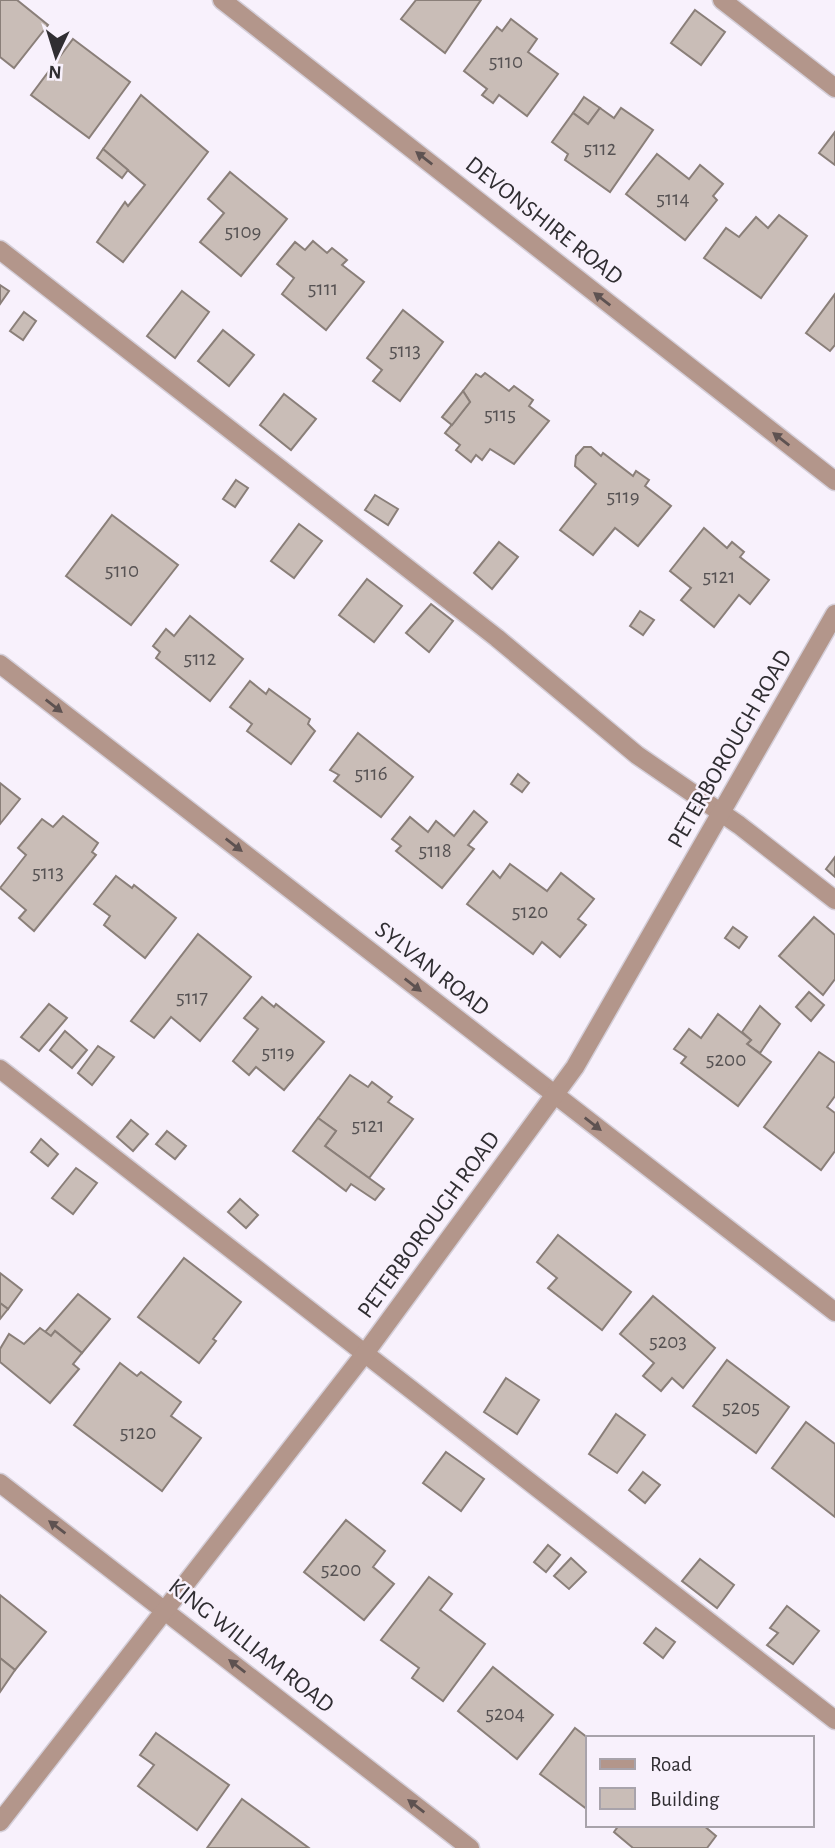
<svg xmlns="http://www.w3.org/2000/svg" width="835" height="1848" font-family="'Alegreya Sans',sans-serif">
<rect width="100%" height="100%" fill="#f8f1fc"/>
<g fill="#c9bdb7" stroke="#8a7f79" stroke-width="2">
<path d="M0,0h17l31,25 -34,43 -14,-11z"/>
<path d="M416,0h65l-36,53 -44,-34z"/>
<path d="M695,10l30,22 -24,33 -30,-22z"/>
<path d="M511,19l26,20 -9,13 30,22 -31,42 -28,-21 -6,8 -11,-8 5,-6 -23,-18 33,-44 5,4z"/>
<path d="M73,39l57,43 -41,56 -58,-43z"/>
<path d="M141,95l67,57 -85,110 -26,-20 28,-40 3,4 17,-21 -42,-36z"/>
<path d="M584,97l16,11 -12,16 -15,-11z"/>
<path d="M600,108l14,10 7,-10 32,22 -43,62 -45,-32 3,-6 -16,-12 21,-29 15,11z"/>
<path d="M835,132v33l-16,-12z"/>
<path d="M103,149l25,21 -6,8 -25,-20z"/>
<path d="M657,154l32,25 11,-14 23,19 -10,12 4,4 -32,40 -59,-46z"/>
<path d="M230,172l57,47 -46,57 -41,-34 24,-29 -16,-14z"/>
<path d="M779,215l28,21 -46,62 -57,-40 22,-30 13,9 17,-20 12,11z"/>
<path d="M313,241l14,12 5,-5 15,12 -5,5 22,17 -38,48 -44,-36 12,-16 -17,-14 18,-22 10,8z"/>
<path d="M0,285l9,6 -9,13z"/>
<path d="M182,291l27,21 -34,46 -28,-22z"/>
<path d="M835,294v51l-5,6 -24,-18z"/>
<path d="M403,310l40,32 -43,59 -27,-20 9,-11 -15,-12z"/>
<path d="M24,312l12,9 -13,19 -13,-9z"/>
<path d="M223,330l31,25 -25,31 -31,-25z"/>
<path d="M485,373l24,18 5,-5 19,14 -4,6 20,15 -35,43 -24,-15 -8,11 -6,-5 -5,7 -15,-12 4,-5 -15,-12 25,-31 -7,-11 13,-17 5,3z"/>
<path d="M463,391l7,11 -18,23 -10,-8z"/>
<path d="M284,394l32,25 -25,31 -31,-25z"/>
<path d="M584,447h7l10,9 2,-3 30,23 3,-5 13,9 -4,6 26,20 -33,40 -23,-18 -22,27 -33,-25 36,-46 -21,-18 1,-10z"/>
<path d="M236,480l12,8 -13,19 -12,-8z"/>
<path d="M375,495l23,14 -10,16 -23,-15z"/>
<path d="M112,515l66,50 -47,60 -65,-49z"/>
<path d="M299,524l23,17 -28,37 -23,-17z"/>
<path d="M704,528l23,20 5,-6 12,10 -4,5 29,23 -19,24 -11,-9 -25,32 -33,-27 10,-12 -21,-17z"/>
<path d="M499,542l19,15 -26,32 -18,-16z"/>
<path d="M367,579l35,27 -28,36 -35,-27z"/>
<path d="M431,604l22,17 -24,31 -23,-19z"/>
<path d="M640,611l14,9 -11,15 -13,-9z"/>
<path d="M190,616l53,43 -33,42 -54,-43 4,-6 -7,-6 13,-17 8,7z"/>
<path d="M250,681l16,13 3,-5 41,30 -2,5 7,7 -24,33 -44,-33 5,-7 -22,-17z"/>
<path d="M358,733l55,44 -32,40 -47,-36 5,-6 -9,-5z"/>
<path d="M518,774l11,9 -7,9 -11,-8z"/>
<path d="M0,783l20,16 -20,25z"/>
<path d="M474,811l13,11 -19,23 6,4 -32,39 -46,-37 5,-5 -9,-7 18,-22 18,15 8,-11 18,15z"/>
<path d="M63,816l35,27 -6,9 4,3 -62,76 -15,-13 7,-8 -26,-22 26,-33 -8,-7 24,-29 11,8z"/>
<path d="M835,857v20l-9,-8z"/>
<path d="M510,864l37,27 14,-18 33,26 -16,20 8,6 -26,32 -18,-15 -9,12 -66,-50 26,-33 7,7z"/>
<path d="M116,876l16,12 2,-3 42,33 -31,40 -41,-33 6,-9 -16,-12z"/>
<path d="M814,917l21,18v44l-12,16 -44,-39z"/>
<path d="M733,927l14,10 -8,11 -14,-10z"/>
<path d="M198,934l53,43 -51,64 -29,-24 -17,21 -23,-17z"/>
<path d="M809,992l15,13 -13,16 -15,-14z"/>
<path d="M262,997l12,10 2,-3 48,38 -40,48 -28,-23 -7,8 -16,-14 25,-32 -14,-11z"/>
<path d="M49,1004l18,14 -28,33 -18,-14z"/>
<path d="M760,1006l20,18 -20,29 -13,-9 4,-4 -9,-8z"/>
<path d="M718,1014l33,26 -4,4 24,18 -33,44 -57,-43 5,-6 -12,-8 15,-20 12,9z"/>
<path d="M65,1031l22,19 -15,18 -22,-18z"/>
<path d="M98,1046l16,11 -22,28 -14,-12z"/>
<path d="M819,1052l16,11v33l-8,11 8,6v38l-14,19 -57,-43z"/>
<path d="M350,1075l18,12 4,-5 20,15 -4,5 25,17 -44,59 -44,-32 11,-15 -18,-13z"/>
<path d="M318,1118l18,13 -11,15 59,43 -9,11 -24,-16 -5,7 -53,-40z"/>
<path d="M131,1120l17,14 -15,17 -16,-14z"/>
<path d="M167,1131l19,15 -11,13 -19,-15z"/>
<path d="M41,1139l17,15 -10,12 -17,-14z"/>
<path d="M76,1168l21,15 -24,31 -21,-16z"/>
<path d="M240,1199l18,16 -12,13 -18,-16z"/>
<path d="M558,1235l73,57 -29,38 -54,-42 9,-10 -20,-16z"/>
<path d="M184,1258l57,44 -28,37 3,2 -17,22 -61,-46z"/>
<path d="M0,1273l22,17 -14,19 -8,-6z"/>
<path d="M78,1294l32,25 -28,34 -27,-22 -4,5 -6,-4z"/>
<path d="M653,1296l62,52 -32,40 -11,-10 -11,13 -18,-15 11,-13 -34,-29z"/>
<path d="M0,1303l8,6 -8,10z"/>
<path d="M40,1328l11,8 4,-5 27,22 -9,11 6,5 -29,34 -50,-41v-13l9,-15 15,10z"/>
<path d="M727,1360l62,47 -33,46 -63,-47z"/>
<path d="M120,1363l17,13 4,-4 40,30 -10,14 30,22 -39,53 -88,-66z"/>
<path d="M506,1378l33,22 -22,34 -33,-22z"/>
<path d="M616,1414l29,21 -28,38 -28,-19z"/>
<path d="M806,1422l29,22v73l-63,-49z"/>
<path d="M446,1452l38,27 -23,32 -38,-28z"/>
<path d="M643,1472l17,13 -15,18 -16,-13z"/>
<path d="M346,1520l39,31 -12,16 21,17 -30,36 -60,-48z"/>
<path d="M548,1545l12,10 -14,17 -12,-10z"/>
<path d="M571,1558l15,14 -17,17 -15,-13z"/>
<path d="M700,1559l34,26 -17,23 -35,-27z"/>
<path d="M429,1577l23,17 -12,16 45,34 -42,57 -31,-23 7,-10 -38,-28z"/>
<path d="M0,1595l46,37 -31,38 -15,-12z"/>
<path d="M787,1606l32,25 -26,33 -26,-19 11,-12 -8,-5z"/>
<path d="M656,1628l19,14 -12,16 -19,-15z"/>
<path d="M0,1658l15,12 -15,22z"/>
<path d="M493,1667l60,48 -36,44 -59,-48z"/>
<path d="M575,1728l13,10v72l-48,-36z"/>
<path d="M156,1733l73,52 -32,45 -59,-44 16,-21 -14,-10z"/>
<path d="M242,1799l67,49h-102z"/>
<path d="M619,1825h84l13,11 -9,12h-74l-19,-16z"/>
</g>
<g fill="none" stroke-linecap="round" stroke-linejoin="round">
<g stroke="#d4ced8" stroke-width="21">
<g id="lane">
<path d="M722,0l113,88"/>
<path d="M0,250l497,388 140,117 102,70 96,75"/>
<path d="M0,1069l835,651"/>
</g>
</g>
<g stroke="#d4ced8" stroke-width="21">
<g id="street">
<path d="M222,0l613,481"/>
<path d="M0,664l835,648"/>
<path d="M0,1483l470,365"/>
<path d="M0,1822l366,-470 209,-285 260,-453"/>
</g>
</g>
<use href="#lane" stroke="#b3968b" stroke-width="18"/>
<use href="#street" stroke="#b3968b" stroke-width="18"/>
</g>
<defs><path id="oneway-solid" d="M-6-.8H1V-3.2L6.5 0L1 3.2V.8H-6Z" transform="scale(1.75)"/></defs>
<g fill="#5e5251">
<use href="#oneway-solid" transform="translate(424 158) rotate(-142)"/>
<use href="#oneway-solid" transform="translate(602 299) rotate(-142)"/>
<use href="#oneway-solid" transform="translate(781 439) rotate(-142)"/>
<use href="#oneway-solid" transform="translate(54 706) rotate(38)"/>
<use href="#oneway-solid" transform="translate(234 845) rotate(38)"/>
<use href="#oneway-solid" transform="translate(413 985) rotate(38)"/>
<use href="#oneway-solid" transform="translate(593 1124) rotate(38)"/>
<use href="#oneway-solid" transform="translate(57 1527) rotate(-143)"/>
<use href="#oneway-solid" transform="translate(237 1666) rotate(-142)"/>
<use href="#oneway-solid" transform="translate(416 1806) rotate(-142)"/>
</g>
<g text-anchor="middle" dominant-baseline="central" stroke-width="5" stroke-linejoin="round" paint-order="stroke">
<g font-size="21" fill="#565253">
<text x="506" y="61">5110</text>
<text x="600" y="148">5112</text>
<text x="673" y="198">5114</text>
<text x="243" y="231">5109</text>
<text x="323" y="288">5111</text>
<text x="405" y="350">5113</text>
<text x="500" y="414">5115</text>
<text x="623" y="496">5119</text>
<text x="122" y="570">5110</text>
<text x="719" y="576">5121</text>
<text x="200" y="658">5112</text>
<text x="371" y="773">5116</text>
<text x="435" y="850">5118</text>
<text x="48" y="872">5113</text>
<text x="530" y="911">5120</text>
<text x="192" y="997">5117</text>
<text x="278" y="1052">5119</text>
<text x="726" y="1059">5200</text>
<text x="368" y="1125">5121</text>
<text x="668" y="1341">5203</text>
<text x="741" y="1407">5205</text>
<text x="138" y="1432">5120</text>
<text x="341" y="1569">5200</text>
<text x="505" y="1713">5204</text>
</g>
<g font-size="24" fill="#302e32" stroke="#f8f1fc">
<text transform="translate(544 221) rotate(38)">DEVONSHIRE ROAD</text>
<text transform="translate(730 749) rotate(-60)">PETERBOROUGH ROAD</text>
<text transform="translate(432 969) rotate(38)">SYLVAN ROAD</text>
<text transform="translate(429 1225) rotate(-54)">PETERBOROUGH ROAD</text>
<text transform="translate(251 1646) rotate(38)">KING WILLIAM ROAD</text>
</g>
</g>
<rect x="586" y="1736" width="228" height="91" fill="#f8f1fc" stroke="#a8a3ab" stroke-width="2"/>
<rect x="600" y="1759" width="35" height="10" fill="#b3968b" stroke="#a8a3ab" stroke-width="2"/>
<text x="650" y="1771" font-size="21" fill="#302e32">Road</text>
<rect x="600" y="1788" width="35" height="21" fill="#c9bdb7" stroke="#a8a3ab" stroke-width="2"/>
<text x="650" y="1806" font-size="21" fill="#302e32">Building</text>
<g transform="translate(56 56) rotate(184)" stroke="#f8f1fc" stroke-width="5" paint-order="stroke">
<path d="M0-5L12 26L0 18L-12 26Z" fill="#302e32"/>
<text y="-10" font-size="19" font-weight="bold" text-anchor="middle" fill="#302e32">N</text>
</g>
</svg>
